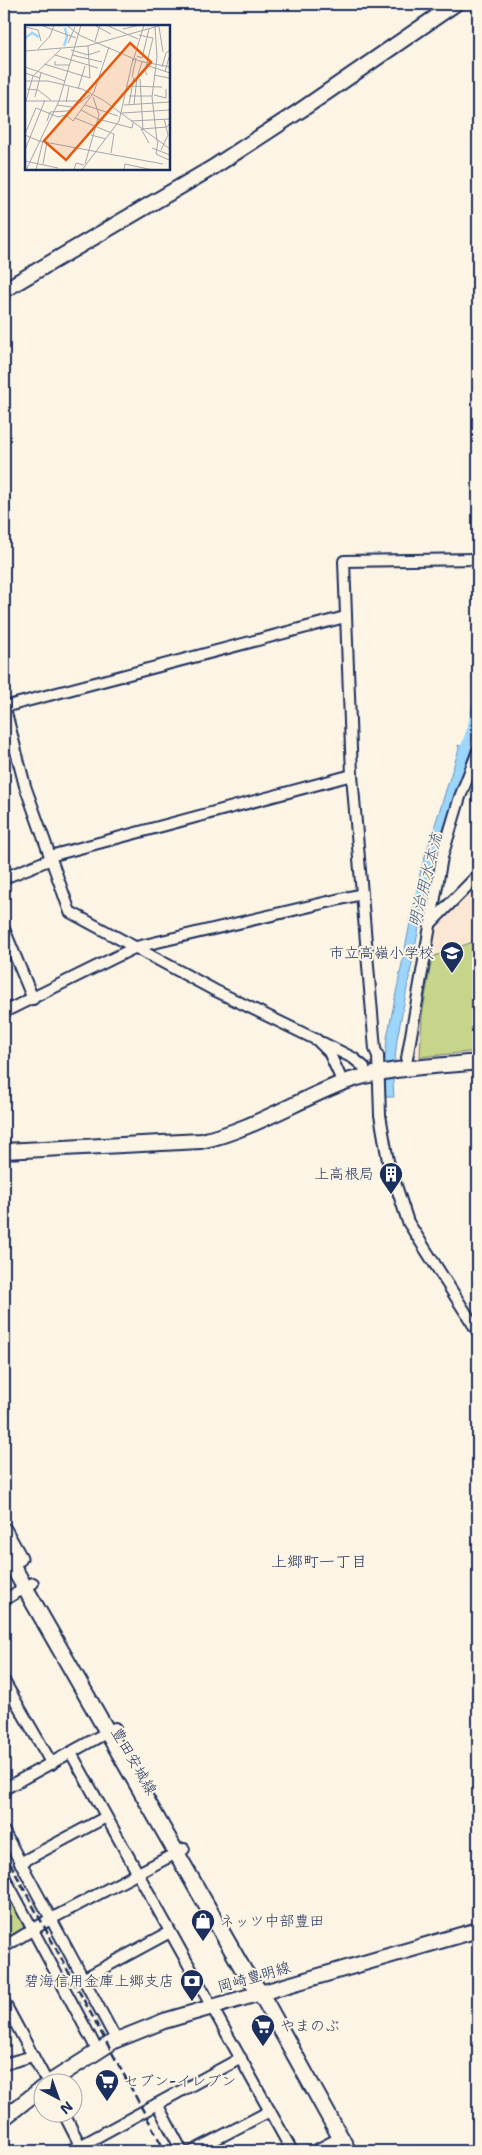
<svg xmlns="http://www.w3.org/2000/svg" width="482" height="2155" font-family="'Shantell Sans','Klee One',sans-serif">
<rect width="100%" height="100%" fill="#fcf5e5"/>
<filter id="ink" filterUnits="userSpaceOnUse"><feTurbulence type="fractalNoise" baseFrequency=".02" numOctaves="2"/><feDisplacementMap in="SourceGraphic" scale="10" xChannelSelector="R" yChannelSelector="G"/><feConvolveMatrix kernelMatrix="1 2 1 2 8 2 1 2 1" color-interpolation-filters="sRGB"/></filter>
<g filter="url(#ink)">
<path fill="#fce7d4" d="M478,884v171l-62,6 3,-44 15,-87z"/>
<g fill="#c6d589" stroke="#708274">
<path d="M478,940v111l-58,6 2,-41 10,-59z"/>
<path d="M4,1887l21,42 -21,12z"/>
</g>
<path fill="#9cd6fc" stroke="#6893bd" d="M458,745l13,4 -37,107 -5,21 -32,162 -4,43 1,15h-10v-28l3,-31 34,-169 38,-120z"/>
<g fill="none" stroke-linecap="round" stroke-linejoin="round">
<path stroke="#9cd6fc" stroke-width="9" d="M462,757l10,-29 6,-31"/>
<g stroke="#1b2f5e" stroke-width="14">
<g id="street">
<path d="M432,4l8,10"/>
<path d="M478,559l-134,2 8,214 23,274 3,7 2,59 8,46 20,61 70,110"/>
<path d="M4,705l21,81 45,126 144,78 103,50 12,12 14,31"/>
<path d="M4,707l341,-90"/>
<path d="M50,856l302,-81"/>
<path d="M4,878l47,-19"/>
<path d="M432,922l46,-47"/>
<path d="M4,929l29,70"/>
<path d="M4,1012l132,-65 226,-53"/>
<path d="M323,1043l30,15 11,9"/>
<path d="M405,1070l37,-213 18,-60 18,-46"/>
<path d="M4,1600l29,-17"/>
<path d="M4,1681l48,83"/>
<path d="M71,1753l221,398"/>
<path d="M4,1789l111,-61"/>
<path d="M4,1832l113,209"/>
<path d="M20,1863l86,-46"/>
<path d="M4,1876l89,166 4,10"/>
<path d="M4,1947l43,-26 137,-72"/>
<path d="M83,1979l87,-47"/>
<path d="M4,2002l43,80"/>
<path d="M4,2064l29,-8"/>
<path d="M63,2112l20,39"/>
<path d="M71,2151l86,-47"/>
<path d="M182,2151l-25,-47 84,-46"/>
<path d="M193,2151l77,-40"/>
</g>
</g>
<g stroke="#1b2f5e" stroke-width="18">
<g id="secondary">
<path d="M4,290l208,-122 89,-58 154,-106"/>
<path d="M4,1151l197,-10c48,-10 95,-40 141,-58 43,-16 91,-16 136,-21"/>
<path d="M50,2082l64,-41 50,-20 314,-91"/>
<path d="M4,2118l38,-30"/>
<path d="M319,2151l23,-12"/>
</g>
</g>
<g stroke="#1b2f5e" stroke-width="19">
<g id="primary">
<path d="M4,1531l15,27"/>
<path d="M4,1551l240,420 16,21 88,159"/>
</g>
</g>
<use href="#street" stroke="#fcf5e5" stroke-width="10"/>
<use href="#secondary" stroke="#fcf5e5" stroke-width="14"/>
<use href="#primary" stroke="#fcf5e5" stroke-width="15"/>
<path stroke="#1b2f5e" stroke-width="2.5" stroke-dasharray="8 4" stroke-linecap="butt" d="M4,1852l161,299"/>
</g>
</g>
<defs>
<g id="school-pin" transform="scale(1.25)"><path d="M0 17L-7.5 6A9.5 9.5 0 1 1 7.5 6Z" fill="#1b2f5e" stroke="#fcf5e5"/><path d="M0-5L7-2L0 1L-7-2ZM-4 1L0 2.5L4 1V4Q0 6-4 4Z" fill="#fff"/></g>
<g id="building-pin" transform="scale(1.25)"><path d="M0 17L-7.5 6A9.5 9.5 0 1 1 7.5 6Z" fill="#1b2f5e" stroke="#fcf5e5"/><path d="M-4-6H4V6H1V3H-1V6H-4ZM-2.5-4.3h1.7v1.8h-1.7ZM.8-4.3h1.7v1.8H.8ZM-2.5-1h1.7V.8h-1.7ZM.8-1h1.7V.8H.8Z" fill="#fff"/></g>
<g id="shop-pin" transform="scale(1.25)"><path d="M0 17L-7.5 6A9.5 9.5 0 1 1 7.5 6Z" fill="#1b2f5e" stroke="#fcf5e5"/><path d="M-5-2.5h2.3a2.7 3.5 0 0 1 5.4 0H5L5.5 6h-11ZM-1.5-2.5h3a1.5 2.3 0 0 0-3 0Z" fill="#fff"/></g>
<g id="bank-pin" transform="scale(1.25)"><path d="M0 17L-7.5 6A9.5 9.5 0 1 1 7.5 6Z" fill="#1b2f5e" stroke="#fcf5e5"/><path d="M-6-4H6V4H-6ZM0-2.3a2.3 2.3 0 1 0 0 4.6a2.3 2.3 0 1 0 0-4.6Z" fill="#fff"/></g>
<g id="supermarket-pin" transform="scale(1.25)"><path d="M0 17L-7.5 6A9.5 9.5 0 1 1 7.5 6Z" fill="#1b2f5e" stroke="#fcf5e5"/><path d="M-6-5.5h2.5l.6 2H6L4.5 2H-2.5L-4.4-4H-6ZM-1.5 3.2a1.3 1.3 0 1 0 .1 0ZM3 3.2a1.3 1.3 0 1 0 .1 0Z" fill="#fff"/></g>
</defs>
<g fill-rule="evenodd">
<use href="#school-pin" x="452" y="953"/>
<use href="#building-pin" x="391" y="1174"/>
<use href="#shop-pin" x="203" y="1921"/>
<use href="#bank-pin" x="192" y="1981"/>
<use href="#supermarket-pin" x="263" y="2026"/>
<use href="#supermarket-pin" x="107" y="2081"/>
</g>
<g text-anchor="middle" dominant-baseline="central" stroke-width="4" stroke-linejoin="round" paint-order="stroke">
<g font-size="15" fill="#1b2f5e" stroke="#fcf5e5" text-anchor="end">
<text x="434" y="953">市立高嶺小学校</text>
<text x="374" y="1174">上高根局</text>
<text x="220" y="1921" text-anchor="start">ネッツ中部豊田</text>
<text x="174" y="1981">碧海信用金庫上郷支店</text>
<text x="280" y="2026" text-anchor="start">やまのぶ</text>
<text x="124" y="2081" text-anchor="start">セブン-イレブン</text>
</g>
<g font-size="15" fill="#1b2f5e" stroke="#fcf5e5">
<text transform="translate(134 1761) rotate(60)">豊田安城線</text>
<text transform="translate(254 1977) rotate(-16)">岡崎豊明線</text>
</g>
<g font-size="16" font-style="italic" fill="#3b5986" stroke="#fcf5e5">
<text transform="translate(425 880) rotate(-76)">明治用水本流</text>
</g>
<g font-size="16" fill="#1b2f5e" stroke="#fcf5e5">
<text x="319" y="1561">上郷町一丁目</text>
</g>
</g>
<g transform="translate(25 25)">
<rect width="145" height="145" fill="#fcf5e5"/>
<path fill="none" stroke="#9cd6fc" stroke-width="2.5" d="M0,13l7,-5 7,4M39,21l3,-9 -2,-9"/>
<path fill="none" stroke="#a2a6af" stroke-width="1" d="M41,0l15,11 58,25 31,6M69,0l17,9M81,0l32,14M18,1l33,12M0,2l13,3 3,11M130,2l2,30 -5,40 5,44M134,2l4,25M98,4l17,-4M114,10l14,3 -8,33 2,4M70,16l5,-16M43,18l7,-16M13,24l12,-13 4,-11M46,25l17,5 12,-4M0,26l62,-5 75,-21M30,30l43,13M47,30l30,7M112,31l5,2 7,-29M30,36v4h14M108,36l11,-36M19,39l46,14 -2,-32M121,40l24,8M0,42l40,14M137,42l4,-14 4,-3M140,47l4,-15M0,48l15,5M129,50l15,3M107,52l4,-19M112,53l5,-16M115,54l3,51M0,56h23l34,8 21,11 67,49M102,61l35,1M2,64l11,1 13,10M53,64l7,-23M129,70l12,3v-9M104,71h23M10,72l6,-24M0,76h57M1,76l7,-25 28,-27M41,77l3,-15M104,79l5,-27M109,79l3,-26M32,80l15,2M60,80l33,11M99,80l46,-3M56,85l17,9M97,88l48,-3M50,93l39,16 -3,19M73,94l34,9 1,-5M22,96l3,-9 18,-1 22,-16M106,96l39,-2M0,109l11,-26 22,9 8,-2 7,6 21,-29 15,-45M0,110l14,6 124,23M66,110l15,4M133,116l-2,13 13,6M124,118l-8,-14 26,-2 2,-3M127,123l18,7M0,125l20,-50M136,125l7,-15 -4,-16M0,136l33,7M18,139l4,-22M60,139l14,-49 -6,-18M1,145l33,-69 22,-76M11,145l7,-29M49,145l2,-7 8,2M57,145l37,-49 14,-62M99,145l1,-6 28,6"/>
<path fill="#e8590c" fill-opacity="0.15" stroke="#e8590c" stroke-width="2.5" d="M105,18l21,19 -85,98 -22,-19z"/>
<rect width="145" height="145" fill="none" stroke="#1b2f5e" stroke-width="2.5"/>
</g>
<rect width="482" height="2155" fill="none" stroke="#fcf5e5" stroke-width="20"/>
<rect x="10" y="10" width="462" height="2135" fill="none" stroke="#1b2f5e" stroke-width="2" filter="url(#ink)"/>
<g transform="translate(58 2098) rotate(139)"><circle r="24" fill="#fcf5e5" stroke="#a2a6af"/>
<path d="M0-4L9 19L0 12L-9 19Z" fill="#1b2f5e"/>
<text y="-8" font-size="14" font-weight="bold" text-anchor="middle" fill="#1b2f5e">N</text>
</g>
</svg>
